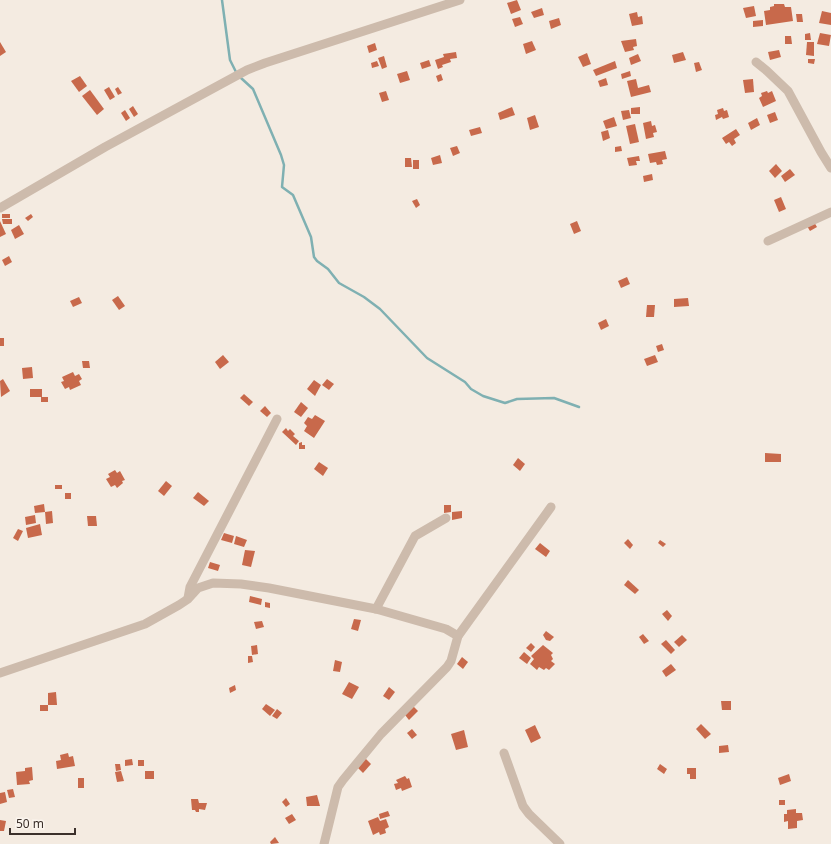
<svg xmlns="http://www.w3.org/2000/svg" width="831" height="844" font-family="'Noto Sans',sans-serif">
<rect width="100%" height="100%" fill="#f4ebe1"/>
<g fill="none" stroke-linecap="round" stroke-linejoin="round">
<g stroke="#7fb0b2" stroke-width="2.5">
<path d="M222,0l8,60 6,12"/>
<path d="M241,78l12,11 28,66 3,10 -2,22 11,8 18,42 3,20 3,4 11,8 11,14 25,14 16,12 47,49 38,24 6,7 12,7 22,7 12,-4 37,-1 25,9"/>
</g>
</g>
<g fill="#c8694b">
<path d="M517,0l4,10 -10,4 -4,-11z"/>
<path d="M774,4h10l1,3h6l2,14 -27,4 -2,-14 6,-1v-3l4,-1z"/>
<path d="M754,6l2,10 -10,2 -3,-10z"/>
<path d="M542,8l2,7 -10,3 -3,-6z"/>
<path d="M822,11l9,2v12l-12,-2z"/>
<path d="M637,12l1,5 4,-1 1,8 -11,2 -3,-12z"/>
<path d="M796,14h6l1,8h-6z"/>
<path d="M520,17l3,7 -8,3 -3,-8z"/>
<path d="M559,18l2,7 -10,4 -2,-8z"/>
<path d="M763,20v6l-10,1v-6z"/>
<path d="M810,33l1,7h-6v-6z"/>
<path d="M820,33l11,2 -2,11 -12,-2z"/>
<path d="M785,36h6l1,8h-7z"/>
<path d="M636,39l1,7 -4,1 1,3 -9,2 -4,-11z"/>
<path d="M532,41l4,9 -10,4 -3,-10z"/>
<path d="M0,42l6,10 -6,4z"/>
<path d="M807,42h7v14l-8,-1z"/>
<path d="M375,43l2,7 -8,3 -2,-7z"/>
<path d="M779,50l2,7 -11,3 -2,-8z"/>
<path d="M456,52l1,6 -7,1 1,3 -9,3 1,2 -5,2 -3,-9 9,-3 -1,-3z"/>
<path d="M683,52l3,8 -12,3 -2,-8z"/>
<path d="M587,53l4,11 -8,3 -5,-10z"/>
<path d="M638,54l3,7 -10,4 -2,-7z"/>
<path d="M384,56l3,11 -5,2 -4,-11z"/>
<path d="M808,59h7l-1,5 -6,-1z"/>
<path d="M429,60l2,6 -9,3 -2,-6z"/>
<path d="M377,61l2,5 -7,2 -1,-5z"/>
<path d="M615,61l2,7 -21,8 -3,-6z"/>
<path d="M699,62l3,8 -6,2 -2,-9z"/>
<path d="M407,71l3,9 -10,3 -3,-9z"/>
<path d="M630,71l1,5 -9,3 -1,-5z"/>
<path d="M441,74l2,6 -5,2 -2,-6z"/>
<path d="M80,76l7,10 -8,6 -8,-11z"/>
<path d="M606,78l2,7 -8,2 -2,-6z"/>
<path d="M636,79l2,9 11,-3 2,7 -20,5 -4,-16z"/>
<path d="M753,79l1,13 -9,1 -2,-13z"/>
<path d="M109,87l6,10 -5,3 -6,-10z"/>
<path d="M118,87l4,6 -4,2 -3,-6z"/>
<path d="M90,90l14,19 -7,6 -15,-19z"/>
<path d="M386,91l3,9 -7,2 -3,-9z"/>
<path d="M767,91l1,2 4,-2 4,10 -13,6 -4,-9 3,-2 -1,-3z"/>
<path d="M133,106l5,8 -4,3 -5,-8z"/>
<path d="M512,107l3,8 -15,5 -2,-7z"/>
<path d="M640,107v7h-9v-6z"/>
<path d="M723,108l1,3 3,-1 2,7 -6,2 -1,-2 -6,3 -1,-5 3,-1 -1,-4z"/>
<path d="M125,110l5,8 -4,3 -5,-8z"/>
<path d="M629,110l2,8 -8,2 -2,-9z"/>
<path d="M775,112l3,8 -8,3 -3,-8z"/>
<path d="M535,115l4,12 -9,3 -3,-12z"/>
<path d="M614,117l3,9 -11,3 -3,-8z"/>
<path d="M757,118l3,7 -9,5 -3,-7z"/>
<path d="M651,121l1,5 3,-1 2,7 -4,1 1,4 -8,2 -3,-16z"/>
<path d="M635,124l4,18 -9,2 -4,-18z"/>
<path d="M480,127l2,6 -11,3 -2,-6z"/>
<path d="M736,129l4,6 -6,4 2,4 -4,3 -3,-4 -3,2 -4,-6z"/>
<path d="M608,130l2,8 -7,3 -2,-9z"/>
<path d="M457,146l3,7 -7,3 -3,-8z"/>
<path d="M621,146l1,5 -7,1v-5z"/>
<path d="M665,151l2,8 -5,1 1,4 -6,1 -1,-3 -6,1 -2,-9z"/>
<path d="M440,155l2,8 -9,2 -2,-7z"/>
<path d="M639,156l1,5h-4l1,4 -8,1 -2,-8z"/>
<path d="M405,158h6l1,9h-7z"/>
<rect x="413" y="160" width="6" height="9"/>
<path d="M776,164l6,7 -7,7 -6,-7z"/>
<path d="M790,169l5,6 -10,7 -4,-6z"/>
<path d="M652,174l1,6 -9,2 -1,-6z"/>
<path d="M781,197l5,12 -7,3 -5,-12z"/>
<path d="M417,199l3,6 -4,3 -4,-7z"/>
<rect x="2" y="214" width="8" height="4"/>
<path d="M31,214l2,3 -5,4 -3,-3z"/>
<path d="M2,219h10v5h-9z"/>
<path d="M0,221l6,13 -6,3z"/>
<path d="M577,221l4,10 -7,3 -4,-10z"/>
<path d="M814,222l3,5 -7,4 -3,-5z"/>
<path d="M19,225l5,9 -9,5 -4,-9z"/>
<path d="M9,256l3,6 -7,4 -3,-6z"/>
<path d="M627,277l3,7 -9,4 -3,-7z"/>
<path d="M118,296l7,10 -6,4 -7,-10z"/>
<path d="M79,297l3,6 -9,4 -3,-6z"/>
<path d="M688,298l1,8 -15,1v-8z"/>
<path d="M647,305h8l-1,12h-8z"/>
<path d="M606,319l3,7 -8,4 -3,-7z"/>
<rect x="0" y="338" width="4" height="8"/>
<path d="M662,344l2,6 -6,2 -2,-6z"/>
<path d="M223,355l6,7 -9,7 -5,-7z"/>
<path d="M655,355l3,7 -11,4 -3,-7z"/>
<path d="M82,361h7l1,7h-7z"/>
<path d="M32,367l1,11 -10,1 -1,-11z"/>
<path d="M73,372l2,4 4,-2 3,5 -3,2 2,4 -11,5 -1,-3 -4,2 -4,-7 3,-1 -2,-4z"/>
<path d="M3,379l7,12 -9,6 -1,-16z"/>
<path d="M327,379l7,5 -5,6 -7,-5z"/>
<path d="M314,380l7,5 -6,11 -8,-7z"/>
<rect x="30" y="389" width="12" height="8"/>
<path d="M244,394l9,8 -4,4 -9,-8z"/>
<rect x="41" y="397" width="7" height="5"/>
<path d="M301,402l7,6 -7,9 -7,-5z"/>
<path d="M265,406l6,7 -4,4 -7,-6z"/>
<path d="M315,415l10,6 -11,17 -10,-7 3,-5 -3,-3 4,-6 4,2z"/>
<path d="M286,428l2,3 2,-2 5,5 -2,2 6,5 -3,4 -14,-13z"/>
<path d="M302,442v3h3v4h-6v-6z"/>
<path d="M765,453l16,1v8h-16z"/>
<path d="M518,458l7,6 -5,7 -7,-6z"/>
<path d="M319,462l9,6 -5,8 -9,-7z"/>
<path d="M115,470l2,3 3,-2 5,9 -3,1 1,2 -6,5 -2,-3 -4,2 -5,-8 4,-2 -2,-3z"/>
<path d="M166,481l6,5 -8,10 -6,-5z"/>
<rect x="55" y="485" width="7" height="4"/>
<path d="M198,492l11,9 -5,5 -11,-8z"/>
<rect x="65" y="493" width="6" height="6"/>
<path d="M44,504l1,8 -10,1 -1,-7z"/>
<path d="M444,505h7v7l-7,1z"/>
<path d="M52,511l1,12 -7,1 -1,-12z"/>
<path d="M462,511v7l-10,2v-8z"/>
<path d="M35,515l1,8 -10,2 -1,-8z"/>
<path d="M87,516h9l1,10h-9z"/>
<path d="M40,524l2,11 -14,3 -2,-10z"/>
<path d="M18,529l5,2 -5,10 -5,-3z"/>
<path d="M224,533l10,3 -2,7 -11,-3z"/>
<path d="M236,536l11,4 -3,7 -10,-3z"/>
<path d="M628,539l5,6 -3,4 -6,-6z"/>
<path d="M660,540l6,4 -3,3 -5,-4z"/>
<path d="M540,543l10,8 -4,6 -11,-8z"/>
<path d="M245,550l10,1 -4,16 -9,-2z"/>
<path d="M210,562l10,3 -2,6 -10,-3z"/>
<path d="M628,580l11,10 -4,4 -11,-9z"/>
<path d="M250,596l12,3 -1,6 -12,-3z"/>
<path d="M265,602l5,1v5l-5,-1z"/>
<path d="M667,610l5,6 -4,5 -6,-7z"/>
<path d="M354,619l7,1 -3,11 -7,-2z"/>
<path d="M262,621l2,6 -8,2 -2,-7z"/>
<path d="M546,631l8,6 -4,4 -4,-1 -3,-5z"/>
<path d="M643,634l6,7 -5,3 -5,-7z"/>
<path d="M682,635l5,5 -8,7 -5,-5z"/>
<path d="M666,640l9,10 -4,4 -10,-10z"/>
<path d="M531,643l4,4 -4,5 -5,-4z"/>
<path d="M257,645l1,9 -6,1 -1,-9z"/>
<path d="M543,645l10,8 -2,2 2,4 -2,2 4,3 -6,6 -3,-2 -2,2 -5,-3 -2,3 -7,-6 4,-5 -3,-3z"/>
<path d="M524,652l7,6 -4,6 -8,-6z"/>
<path d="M248,656h4l1,6 -5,1z"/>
<path d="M462,657l6,5 -5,7 -6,-5z"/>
<path d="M335,660l7,2 -2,10 -7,-1z"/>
<path d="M671,664l5,6 -10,7 -4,-6z"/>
<path d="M349,682l10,5 -7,12 -10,-5z"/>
<path d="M235,685l1,5 -6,3 -1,-5z"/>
<path d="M389,687l6,5 -6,8 -6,-4z"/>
<path d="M56,692l1,13h-9v-12z"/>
<path d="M721,701h10v9h-9z"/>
<path d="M266,704l9,6 -5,6 -8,-7z"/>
<rect x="40" y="705" width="8" height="6"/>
<path d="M413,706l5,5 -9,9 -4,-5z"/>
<path d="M277,709l5,4 -5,6 -5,-3z"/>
<path d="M701,724l10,10 -6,5 -9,-10z"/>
<path d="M535,725l6,13 -10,5 -6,-13z"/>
<path d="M412,729l5,6 -5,4 -5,-6z"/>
<path d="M464,730l4,17 -12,3 -5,-16z"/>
<path d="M728,745l1,7 -10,1v-7z"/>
<path d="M68,753l1,4 4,-1 2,10 -18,3 -1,-8 5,-1 -1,-5z"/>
<path d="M365,758l6,6 -8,9 -7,-7z"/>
<path d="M132,759l1,6 -8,1v-6z"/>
<rect x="138" y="760" width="6" height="6"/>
<path d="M115,764h5l1,6 -5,1z"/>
<path d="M660,764l7,5 -3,5 -7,-5z"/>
<path d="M32,767l1,13 -4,1 1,3 -13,1 -1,-13 9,-1v-3z"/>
<path d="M687,768h9v11h-6v-5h-3z"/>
<path d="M121,771l3,10 -7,1 -2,-10z"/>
<rect x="145" y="771" width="9" height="8"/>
<path d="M789,774l2,7 -11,4 -2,-7z"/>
<path d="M405,776l2,3 2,-1 3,9 -10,4 -1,-3 -5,2 -2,-6 4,-1 -2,-3z"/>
<rect x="78" y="778" width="6" height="10"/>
<path d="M13,789l2,8 -6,1 -2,-8z"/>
<path d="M5,792l2,10 -7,2v-11z"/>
<path d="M317,795l3,11h-13l-1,-9z"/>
<path d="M286,798l4,6 -4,3 -4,-5z"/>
<path d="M191,799h7l1,4h8l-2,7 -6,-1v3h-3l-1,-2h-3z"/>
<rect x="779" y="800" width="6" height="5"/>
<path d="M796,809v4h6l1,7 -6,1v7l-9,1v-8l-4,1v-8h3v-4z"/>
<path d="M388,811l2,5 -10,3 -1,-5z"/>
<path d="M292,814l4,6 -7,4 -4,-6z"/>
<path d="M378,817l2,4 6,-2 3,8 -4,2 1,4 -6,2 -1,-3 -6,3 -5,-14z"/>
<path d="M0,820l6,1 -2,10h-4z"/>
<path d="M275,837l4,6 -8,1 -1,-2z"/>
</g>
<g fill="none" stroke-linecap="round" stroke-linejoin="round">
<g stroke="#cdbbac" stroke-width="9">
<path d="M756,62l11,9 21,20 33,61 10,16"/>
<path d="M0,208l105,-61 142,-77 18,-7 195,-63"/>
<path d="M768,241l63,-29"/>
<path d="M188,598l2,-11 87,-168"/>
<path d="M376,609l39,-73 31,-18"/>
<path d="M458,636l93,-129"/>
<path d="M0,673l145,-49 34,-19 9,-6 10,-11 15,-5 28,1 28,4 107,21 70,20 12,7 -7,25 -4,6 -66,67 -38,46 -5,7 -14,57"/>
<path d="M504,753l19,53 6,8 31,30"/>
</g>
</g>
<path d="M10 828v6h65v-6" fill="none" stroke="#3b302b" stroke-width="2"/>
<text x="16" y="828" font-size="12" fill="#3b302b" stroke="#fbf5ee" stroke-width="3" paint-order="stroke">50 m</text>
</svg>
